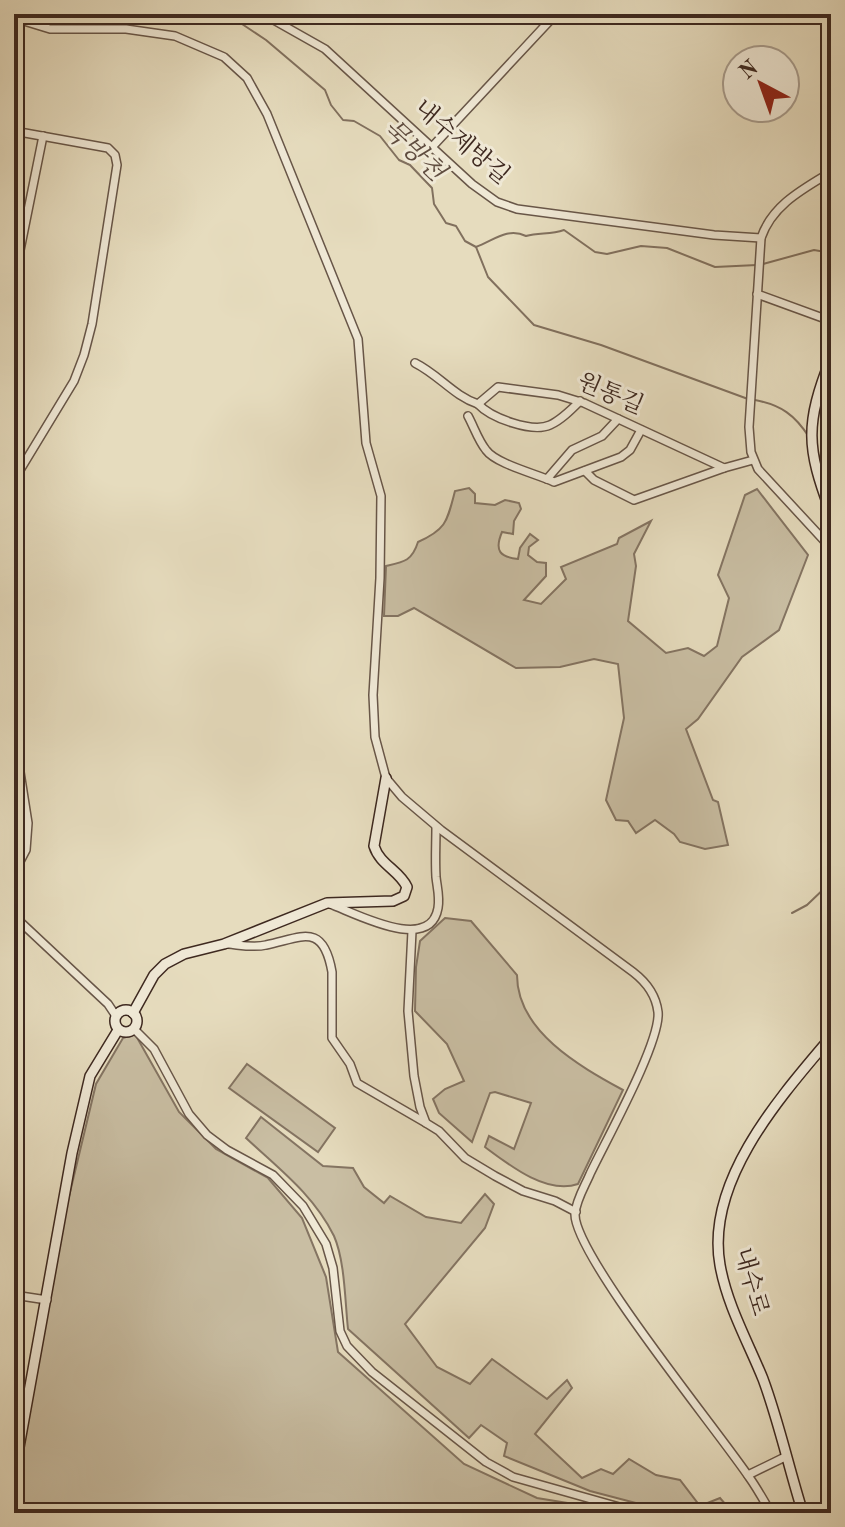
<svg xmlns="http://www.w3.org/2000/svg" width="845" height="1527" font-family="'Old Standard TT','Noto Serif KR',serif">
<rect width="100%" height="100%" fill="#e6dcbe"/>
<filter id="stains"><feTurbulence type="fractalNoise" baseFrequency=".0025" numOctaves="4"/><feColorMatrix values="0 0 0 0 .2 0 0 0 0 .09 0 0 0 0 .02 0 0 0 .5 -.17"/></filter>
<radialGradient id="worn" r=".72"><stop offset=".6" stop-color="#630" stop-opacity="0"/><stop offset="1" stop-color="#630" stop-opacity=".3"/></radialGradient>
<g fill="#c9bea3" stroke="#847462" stroke-width="2">
<path d="M469,488l6,6v9l20,2 10,-5 14,3 2,6 -7,12 -1,13 -11,-2c-8,19 -2,25 16,27l2,-11 10,-14 8,6 -9,7 -1,8 9,7 9,1v13l-22,24 17,4 25,-25 -5,-12 56,-23 2,-6 32,-17 -17,33 2,12 -8,55 38,32 22,-5 16,8 13,-10 12,-48 -11,-23 27,-80 12,-6 51,66 -29,75 -37,27 -44,62 -12,10 27,71 5,2 10,43 -23,4 -25,-7 -6,-8 -19,-14 -19,13 -8,-12 -12,-1 -10,-20 18,-82 -6,-54 -24,-5 -34,8 -44,1 -102,-60 -16,8h-14l2,-50c18,-4 26,-5 32,-24 29,-13 29,-21 37,-51z"/>
<path d="M445,918l26,3 46,54c0,56 62,91 106,115l-45,94c-31,11 -69,-19 -93,-37l4,-11 25,13 17,-46 -36,-11 -5,1 -18,49 -33,-29 -6,-14 12,-10 19,-8 -17,-37 -32,-33 1,-44 4,-26z"/>
<path d="M135,1034l44,78 37,37 52,29 34,40 24,59 12,75 126,112 73,34 67,11 4,4h-594v-15l52,-289 30,-125 27,-46z"/>
<path d="M247,1064l88,64 -17,24 -89,-64z"/>
<path d="M261,1117l62,49 30,2 11,19 20,16 6,-7 36,21 35,6 24,-29 9,10 -9,24 -80,96 32,43 33,17 22,-25 55,40 20,-19 5,8 -37,46 47,44 19,-9 12,5 16,-15 27,16 24,5 20,26 20,-8 13,15h-59l-84,-22 -86,-35 3,-13 -26,-18 -12,13 -121,-109c-3,-27 -3,-68 -14,-93 -20,-41 -56,-68 -88,-98z"/>
</g>
<g fill="none" stroke-linecap="round" stroke-linejoin="round">
<g stroke="#81705e" stroke-width="2">
<path d="M211,14l25,6 30,20 59,50 6,15 12,15 11,1 26,15 19,24 11,5 22,23 2,16 12,19 10,3 9,15 11,6c17,-6 31,-20 50,-11 13,-4 24,-1 38,-6l31,22 12,2 34,-8 26,2 48,19 42,-2"/>
<path d="M476,247l12,30 46,48 67,20 147,54"/>
<path d="M763,264l51,-14 17,3"/>
<path d="M755,400c26,5 40,15 54,37"/>
<path d="M816,450l15,31"/>
<path d="M792,913l15,-8 24,-23"/>
</g>
<g stroke="#685648" stroke-width="10">
<g id="street">
<path d="M263,14l62,35 147,135 25,18 20,7 197,26 47,3"/>
<path d="M14,18l36,11h76l49,7 49,21 23,21 20,36 91,225 8,104 15,53 -1,82 -7,117 2,42 11,41 16,19 39,33 192,142c13,10 23,23 25,40 3,30 -53,130 -68,162 -5,12 -14,26 -15,40 -1,41 144,218 174,263 8,11 15,24 22,36"/>
<path d="M14,131l94,17 7,7 2,10 -25,159 -8,31 -10,26 -60,99"/>
<path d="M432,147l124,-133"/>
<path d="M831,172c-28,17 -59,33 -70,66l-12,189 2,25 7,17 73,79"/>
<path d="M14,280l29,-144"/>
<path d="M757,294l74,27"/>
<path d="M415,363c24,12 39,33 63,41l20,-17 60,8 26,8 140,65 29,-8"/>
<path d="M478,404c13,14 54,29 72,21 11,-5 21,-15 30,-24"/>
<path d="M468,416c6,11 10,24 18,34 10,14 51,24 68,32l67,-25 9,-7 11,-20"/>
<path d="M585,471l9,9 40,20 90,-32"/>
<path d="M547,479l25,-29 30,-14 16,-17"/>
<path d="M14,734l14,89 -2,27 -12,23"/>
<path d="M14,791l10,19"/>
<path d="M330,904c25,9 100,50 108,4 2,-11 -1,-21 -2,-31 -1,-17 0,-34 0,-50"/>
<path d="M14,916l94,88 8,12"/>
<path d="M412,931l-4,80 6,65 6,31 6,16 13,8 26,27 30,18 28,15 32,10 21,11"/>
<path d="M228,944c12,1 26,4 38,1 35,-7 57,-24 66,27v66l18,26 7,19 69,40"/>
<path d="M134,1029l20,20 35,65 18,21 20,15 46,25 30,31 23,38 7,24 7,63 7,15 25,26 114,90 27,15 117,33 -1,3"/>
<path d="M14,1295l33,5"/>
<path d="M748,1475l37,-18"/>
</g>
</g>
<g stroke="#3e2920" stroke-width="12">
<g id="secondary">
<path d="M831,358c-26,66 -25,89 0,155"/>
<circle cx="126" cy="1021" r="11"/>
<path d="M133,1013l21,-38 11,-11 19,-10 40,-10 103,-41 66,-2 11,-5 3,-9c-8,-17 -27,-22 -33,-41l12,-68"/>
<path d="M14,1475l58,-322 18,-77 28,-46"/>
<path d="M803,1513c-14,-44 -24,-91 -40,-134 -15,-37 -36,-74 -43,-114 -15,-84 61,-169 111,-228"/>
</g>
</g>
<use href="#street" stroke="#efe8d5" stroke-width="7"/>
<use href="#secondary" stroke="#efe8d5" stroke-width="9"/>
</g>
<g text-anchor="middle" dominant-baseline="central" stroke-width="6" stroke-linejoin="round" paint-order="stroke">
<g font-size="24" fill="#3e2920" stroke="#efe8d5">
<text transform="translate(461 143) rotate(40)">내수제방길</text>
<text transform="translate(610 395) rotate(23)">원통길</text>
<text transform="translate(750 1282) rotate(74)">내수로</text>
</g>
<g font-size="26" font-style="italic" fill="#5f4c3f" stroke="#efe8d5">
<text transform="translate(413 151) rotate(44)">묵방천</text>
</g>
</g>
<rect width="845" height="1527" fill="none" stroke="#e6dcbe" stroke-width="48"/>
<rect x="16" y="16" width="813" height="1495" fill="none" stroke="#3e2920" stroke-width="4"/>
<rect x="24" y="24" width="797" height="1479" fill="none" stroke="#3e2920" stroke-width="2"/>
<g transform="translate(761 84) rotate(319)"><circle r="38" fill="#efe8d5" stroke="#a89c8d" stroke-width="2"/>
<path d="M0-6L14 30L0 20L-14 30Z" fill="#8f2418"/>
<text y="-12" font-size="22" font-weight="bold" text-anchor="middle" fill="#3e2920">N</text>
</g>
<rect width="100%" height="100%" filter="url(#stains)"/>
<rect width="100%" height="100%" fill="url(#worn)"/>
</svg>
